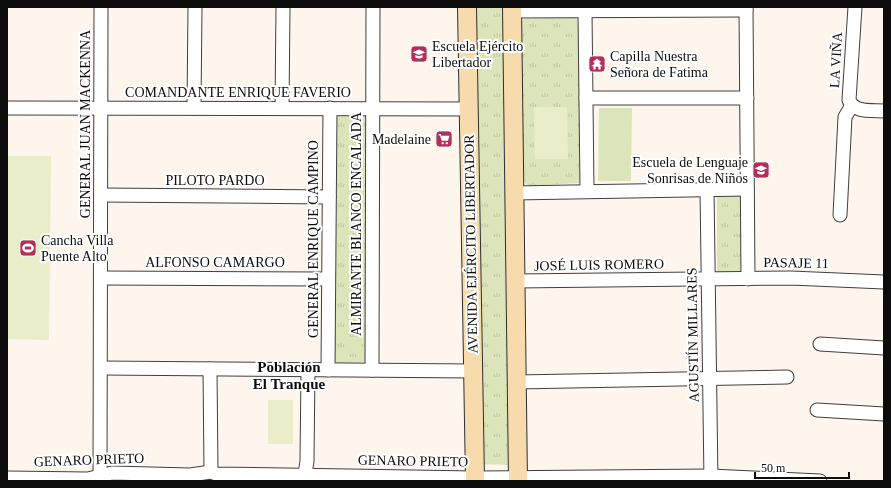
<svg xmlns="http://www.w3.org/2000/svg" width="891" height="488" font-family="Georgia,serif">
<defs>
<pattern id="park-tufts" width="24" height="20" patternUnits="userSpaceOnUse"><rect width="24" height="20" fill="#dce5b9"/><path d="M3 7l-1-3M5 7V3M7 7l1-3M15 17l-1-3M17 17v-4M19 17l1-3" fill="none" stroke="#bcc39e"/></pattern>
</defs>
<rect width="100%" height="100%" fill="#fef6ed"/>
<path fill="#dce5b9" d="M599,108h33l-1,73h-33z"/>
<g fill="url(#park-tufts)">
<path d="M473,7h31l7,458 -32,-1z"/>
<path d="M575,17l6,5 2,156 -4,5 -51,3 -7,-8v-155l3,-4z"/>
<path d="M339,114l29,1v247l-34,1v-244z"/>
<path d="M720,194l21,1v79h-22l-2,-3v-73z"/>
</g>
<g fill="#eaedca">
<path d="M534,107h33l1,52h-33z"/>
<path d="M7,156h44l-2,184 -42,-1z"/>
<rect x="268" y="400" width="25" height="44"/>
</g>
<g fill="none" stroke-linecap="round" stroke-linejoin="round">
<g stroke="#3f3f3f" stroke-width="15">
<g id="minor">
<path d="M746,7l2,272"/>
<path d="M855,7l-6,93c5,13 23,10 35,11"/>
<path d="M512,11l234,-1"/>
<path d="M585,11l2,180"/>
<path d="M586,98h161"/>
<path d="M7,108l462,1"/>
<path d="M194,108l1,-101"/>
<path d="M282,108l1,-101"/>
<path d="M707,189l4,292"/>
<path d="M514,193l233,-4"/>
<path d="M101,195l228,2"/>
<path d="M840,215l5,-98 7,-12"/>
<path d="M101,278l227,1"/>
<path d="M515,281l276,-3 93,4"/>
<path d="M820,344l64,4"/>
<path d="M101,368l372,3"/>
<path d="M210,369l1,103"/>
<path d="M328,370l2,-262"/>
<path d="M372,370l1,-363"/>
<path d="M516,382l271,-5"/>
<path d="M817,410l67,4"/>
<path d="M7,478l81,1 24,-6 78,2 21,-3 5,2 259,4 236,-2 109,5"/>
<path d="M100,481l1,-474"/>
<path d="M304,481l3,-20 1,-91"/>
</g>
</g>
<g stroke="#2e2e2e" stroke-width="20">
<g id="secondary">
<path d="M467,7l8,474"/>
<path d="M512,7l6,474"/>
</g>
</g>
<use href="#minor" stroke="#fff" stroke-width="13"/>
<use href="#secondary" stroke="#f8dbad" stroke-width="18"/>
</g>
<defs>
<g id="school-square" transform="scale(0.9)"><rect x="-9" y="-9" width="18" height="18" rx="4" fill="#b0305a" stroke="#fff"/><path d="M0-5L7-2L0 1L-7-2ZM-4 1L0 2.5L4 1V4Q0 6-4 4Z" fill="#fff"/></g>
<g id="temple-square" transform="scale(0.9)"><rect x="-9" y="-9" width="18" height="18" rx="4" fill="#b0305a" stroke="#fff"/><path d="M0-6L5-2H3V0L6.5 2.5H4V6H1.5V3h-3V6H-4V2.5H-6.5L-3 0V-2H-5Z" fill="#fff"/></g>
<g id="supermarket-square" transform="scale(0.9)"><rect x="-9" y="-9" width="18" height="18" rx="4" fill="#b0305a" stroke="#fff"/><path d="M-6-5.5h2.5l.6 2H6L4.5 2H-2.5L-4.4-4H-6ZM-1.5 3.2a1.3 1.3 0 1 0 .1 0ZM3 3.2a1.3 1.3 0 1 0 .1 0Z" fill="#fff"/></g>
<g id="stadium-square" transform="scale(0.9)"><rect x="-9" y="-9" width="18" height="18" rx="4" fill="#b0305a" stroke="#fff"/><path d="M0-5a6.5 5 0 1 0 0 10a6.5 5 0 1 0 0-10ZM-3.5-1.8h7v3.6h-7Z" fill="#fff"/></g>
</defs>
<g fill-rule="evenodd">
<use href="#school-square" x="419" y="54"/>
<use href="#temple-square" x="597" y="64"/>
<use href="#supermarket-square" x="444" y="139"/>
<use href="#school-square" x="761" y="170"/>
<use href="#stadium-square" x="28" y="248"/>
</g>
<g text-anchor="middle" dominant-baseline="central" stroke-width="4" stroke-linejoin="round" paint-order="stroke">
<g font-size="14" fill="#0c0c0c" stroke="#fff" text-anchor="start">
<text x="432" y="46">Escuela Ejército<tspan x="432" dy="16">Libertador</tspan></text>
<text x="610" y="56">Capilla Nuestra<tspan x="610" dy="16">Señora de Fatima</tspan></text>
<text x="431" y="139" text-anchor="end">Madelaine</text>
<text x="748" y="162" text-anchor="end">Escuela de Lenguaje<tspan x="748" dy="16">Sonrisas de Niños</tspan></text>
<text x="41" y="240">Cancha Villa<tspan x="41" dy="16">Puente Alto</tspan></text>
</g>
<g font-size="14" fill="#0c0c0c" stroke="#fff">
<text transform="translate(836 60) rotate(-87)">LA VIÑA</text>
<text x="238" y="92">COMANDANTE ENRIQUE FAVERIO</text>
<text transform="translate(85 124) rotate(-90)">GENERAL JUAN MACKENNA</text>
<text x="215" y="180">PILOTO PARDO</text>
<text transform="translate(356 224) rotate(-90)">ALMIRANTE BLANCO ENCALADA</text>
<text transform="translate(313 239) rotate(-90)">GENERAL ENRIQUE CAMPINO</text>
<text transform="translate(471 244) rotate(-91)">AVENIDA EJÉRCITO LIBERTADOR</text>
<text x="215" y="262">ALFONSO CAMARGO</text>
<text transform="translate(796 263) rotate(1)">PASAJE 11</text>
<text transform="translate(599 265) rotate(-1)">JOSÉ LUIS ROMERO</text>
<text transform="translate(693 335) rotate(-91)">AGUSTÍN MILLARES</text>
<text transform="translate(89 460) rotate(-2)">GENARO PRIETO</text>
<text transform="translate(413 461) rotate(1)">GENARO PRIETO</text>
</g>
<g font-size="15" font-weight="bold" fill="#0c0c0c" stroke="#fff">
<text x="289" y="367">Población<tspan x="289" dy="17">El Tranque</tspan></text>
</g>
</g>
<rect width="891" height="488" fill="none" stroke="#0c0c0c" stroke-width="16"/>
<path d="M755 472v6h94v-6" fill="none" stroke="#0c0c0c" stroke-width="2"/>
<text x="761" y="472" font-size="12" fill="#0c0c0c" stroke="#ffffff" stroke-width="3" paint-order="stroke">50 m</text>
</svg>
